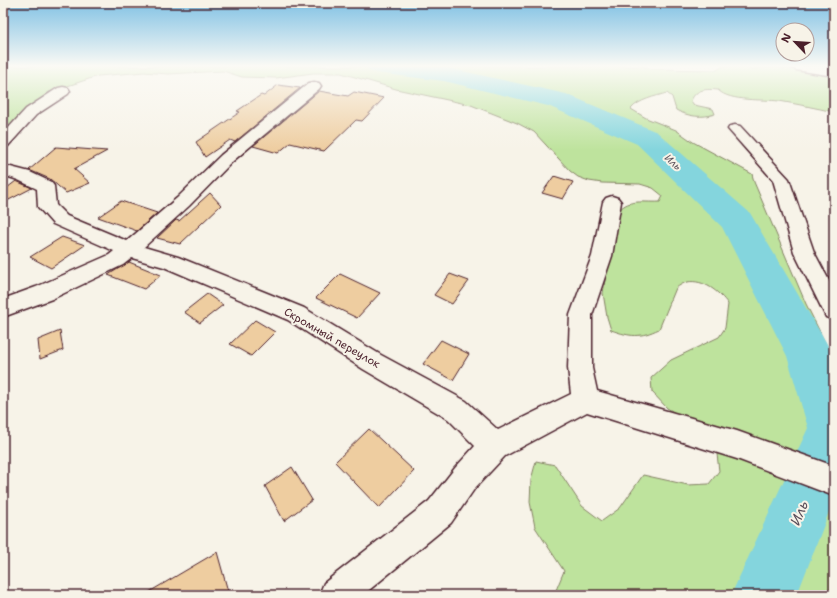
<svg xmlns="http://www.w3.org/2000/svg" width="837" height="598" font-family="'Shantell Sans',sans-serif">
<rect width="100%" height="100%" fill="#f7f3e8"/>
<filter id="ink" filterUnits="userSpaceOnUse"><feTurbulence type="fractalNoise" baseFrequency=".025" numOctaves="2"/><feDisplacementMap in="SourceGraphic" scale="8" xChannelSelector="R" yChannelSelector="G"/><feConvolveMatrix kernelMatrix="1 2 1 2 8 2 1 2 1" color-interpolation-filters="sRGB"/></filter>
<g filter="url(#ink)">
<path fill="#bee39d" stroke="#848164" d="M3,66h639l10,3 65,1 6,-4h18l11,3 21,-2 61,8v37c-18,-4 -37,-8 -55,-11 -16,-2 -49,1 -61,-11 -11,-1 -22,-2 -27,11l3,4 19,4 2,5c-13,4 -26,3 -39,-4l-4,-13 -5,-4c-11,3 -29,7 -36,16l15,9 30,12 17,12 59,32 2,8 52,122 28,56v235h-280l10,-24 -29,-44 -5,-25 1,-22 5,-19 19,4 27,41 20,15 18,-13 23,-33 45,10 21,-1 10,-13 -2,-17 -13,-18 -17,-16 -20,-12 -15,-16 -1,-14 20,-18 48,-23 6,-9 3,-24c-9,-12 -24,-25 -41,-22 -4,1 -8,4 -11,6l-17,41c-19,9 -28,8 -48,1l-4,-13 -4,-24 12,-75c8,-21 26,-15 45,-16l3,-6 -10,-8 -13,-4 -38,-1 -13,-2 -11,-4 -8,-6 -36,-39 -17,-9 -46,-18 -75,-16 -55,-16h-28l-37,5 -34,-1 -19,-6 -55,3 -24,-2 -46,4 -49,16 -46,39z"/>
<g fill="none" stroke-linecap="round" stroke-linejoin="round">
<path fill="#84d5dd" fill-rule="evenodd" d="M366,66l78,1 122,27 91,38 93,81 76,129 8,16v141l-37,96h-66l77,-167 -21,-72 -65,-129 -85,-83 -89,-38 -104,-25 -67,-8 -8,-2z"/>
</g>
<g fill="#eecda0" stroke="#4a1f2b">
<path d="M278,85l22,3 -65,54 -5,-2 -25,17 -9,-15 44,-30 -3,-1 24,-16 3,1z"/>
<path d="M319,91l29,5 6,-4 30,6 -22,23 -6,-1 -32,31 -34,-8 -12,10 -25,-7z"/>
<path d="M56,147l51,4 -33,18 16,14 -24,10 -16,-14 -21,-9z"/>
<path d="M554,176l19,6 -10,17 -21,-6z"/>
<path d="M16,181l16,7 -29,15v-12z"/>
<path d="M210,193l11,12 -41,39 -23,-6 19,-18 3,1z"/>
<path d="M121,201l36,12 -20,18 -39,-14z"/>
<path d="M62,237l23,8 -34,23 -21,-11z"/>
<path d="M129,262l32,13 -17,14 -36,-14z"/>
<path d="M340,274l40,19 -23,25 -41,-20z"/>
<path d="M450,274l19,7 -17,23 -18,-9z"/>
<path d="M207,294l16,11 -23,18 -16,-11z"/>
<path d="M255,320l20,12 -24,24 -21,-12z"/>
<path d="M60,331l3,19 -23,9 -2,-19z"/>
<path d="M441,340l28,14 -16,26 -30,-16z"/>
<path d="M369,429l45,42 -35,37 -44,-46z"/>
<path d="M292,467l20,33 -28,21 -19,-35z"/>
<path d="M217,552l12,43h-85z"/>
</g>
<g fill="none" stroke-linecap="round" stroke-linejoin="round">
<g stroke="#4a1f2b" stroke-width="3">
<g id="minor">
<path d="M790,66h32l12,2v8l-38,-6z"/>
<path d="M314,82l5,1 2,3 -2,3 -86,72 -44,45 -45,41 34,10 126,51 77,47 85,46 32,29 73,-36 -3,-26 2,-53 22,-59 11,-54 3,-4 6,-2 6,2 3,4 -9,54 -20,59v53l5,23 140,40 97,35v30l-97,-37 -150,-47 -82,44 -30,32 -24,35 -88,72h-44l5,-12 105,-82 26,-33 20,-22 -27,-27 -85,-50 -75,-49 -124,-53 -32,-9 -9,7 -71,34 -49,18v-18l33,-12 73,-32 5,-4 -61,-27 -15,-17 -1,-18 -19,-9 -15,-5v-10l27,7 21,10 3,4 2,19 11,11 60,25 50,-43 44,-43 88,-72z"/>
<path d="M63,87l5,1 2,3 -2,3 -32,21 -28,31 -5,2v-14l23,-25 32,-21z"/>
<path d="M735,125l5,1 49,53 25,73 20,38v30l-8,-3 -32,-65 -21,-72 -45,-51 2,-3z"/>
</g>
</g>
<use href="#minor" fill="#f7f3e8" fill-rule="evenodd"/>
</g>
</g>
<linearGradient id="sky" x2="0" y2="1"><stop stop-color="#80c1e4"/><stop offset="0.44" stop-color="#fbfaf5"/><stop offset="1" stop-color="#fbfaf5" stop-opacity="0"/></linearGradient>
<rect width="837" height="150" fill="url(#sky)"/>
<g text-anchor="middle" dominant-baseline="central" stroke-width="4" stroke-linejoin="round" paint-order="stroke">
<g font-size="10" font-style="italic" fill="#584c58" stroke="#f7f3e8">
<text transform="translate(673 162) rotate(43)">Иль</text>
</g>
<g font-size="11" fill="#4a1f2b" stroke="#f7f3e8">
<text transform="translate(332 338) rotate(30)">Скромный переулок</text>
</g>
<g font-size="14" font-style="italic" fill="#584c58" stroke="#f7f3e8">
<text transform="translate(799 513) rotate(-67)">Иль</text>
</g>
</g>
<rect width="837" height="598" fill="none" stroke="#f7f3e8" stroke-width="16"/>
<rect x="8" y="8" width="821" height="582" fill="none" stroke="#4a1f2b" stroke-width="1.5" filter="url(#ink)"/>
<g transform="translate(795 42) rotate(295)"><circle r="19" fill="#f7f3e8" stroke="#b29e9c"/>
<path d="M0-3L7 15L0 10L-7 15Z" fill="#4a1f2b"/>
<text y="-6" font-size="11" font-weight="bold" text-anchor="middle" fill="#4a1f2b">N</text>
</g>
</svg>
